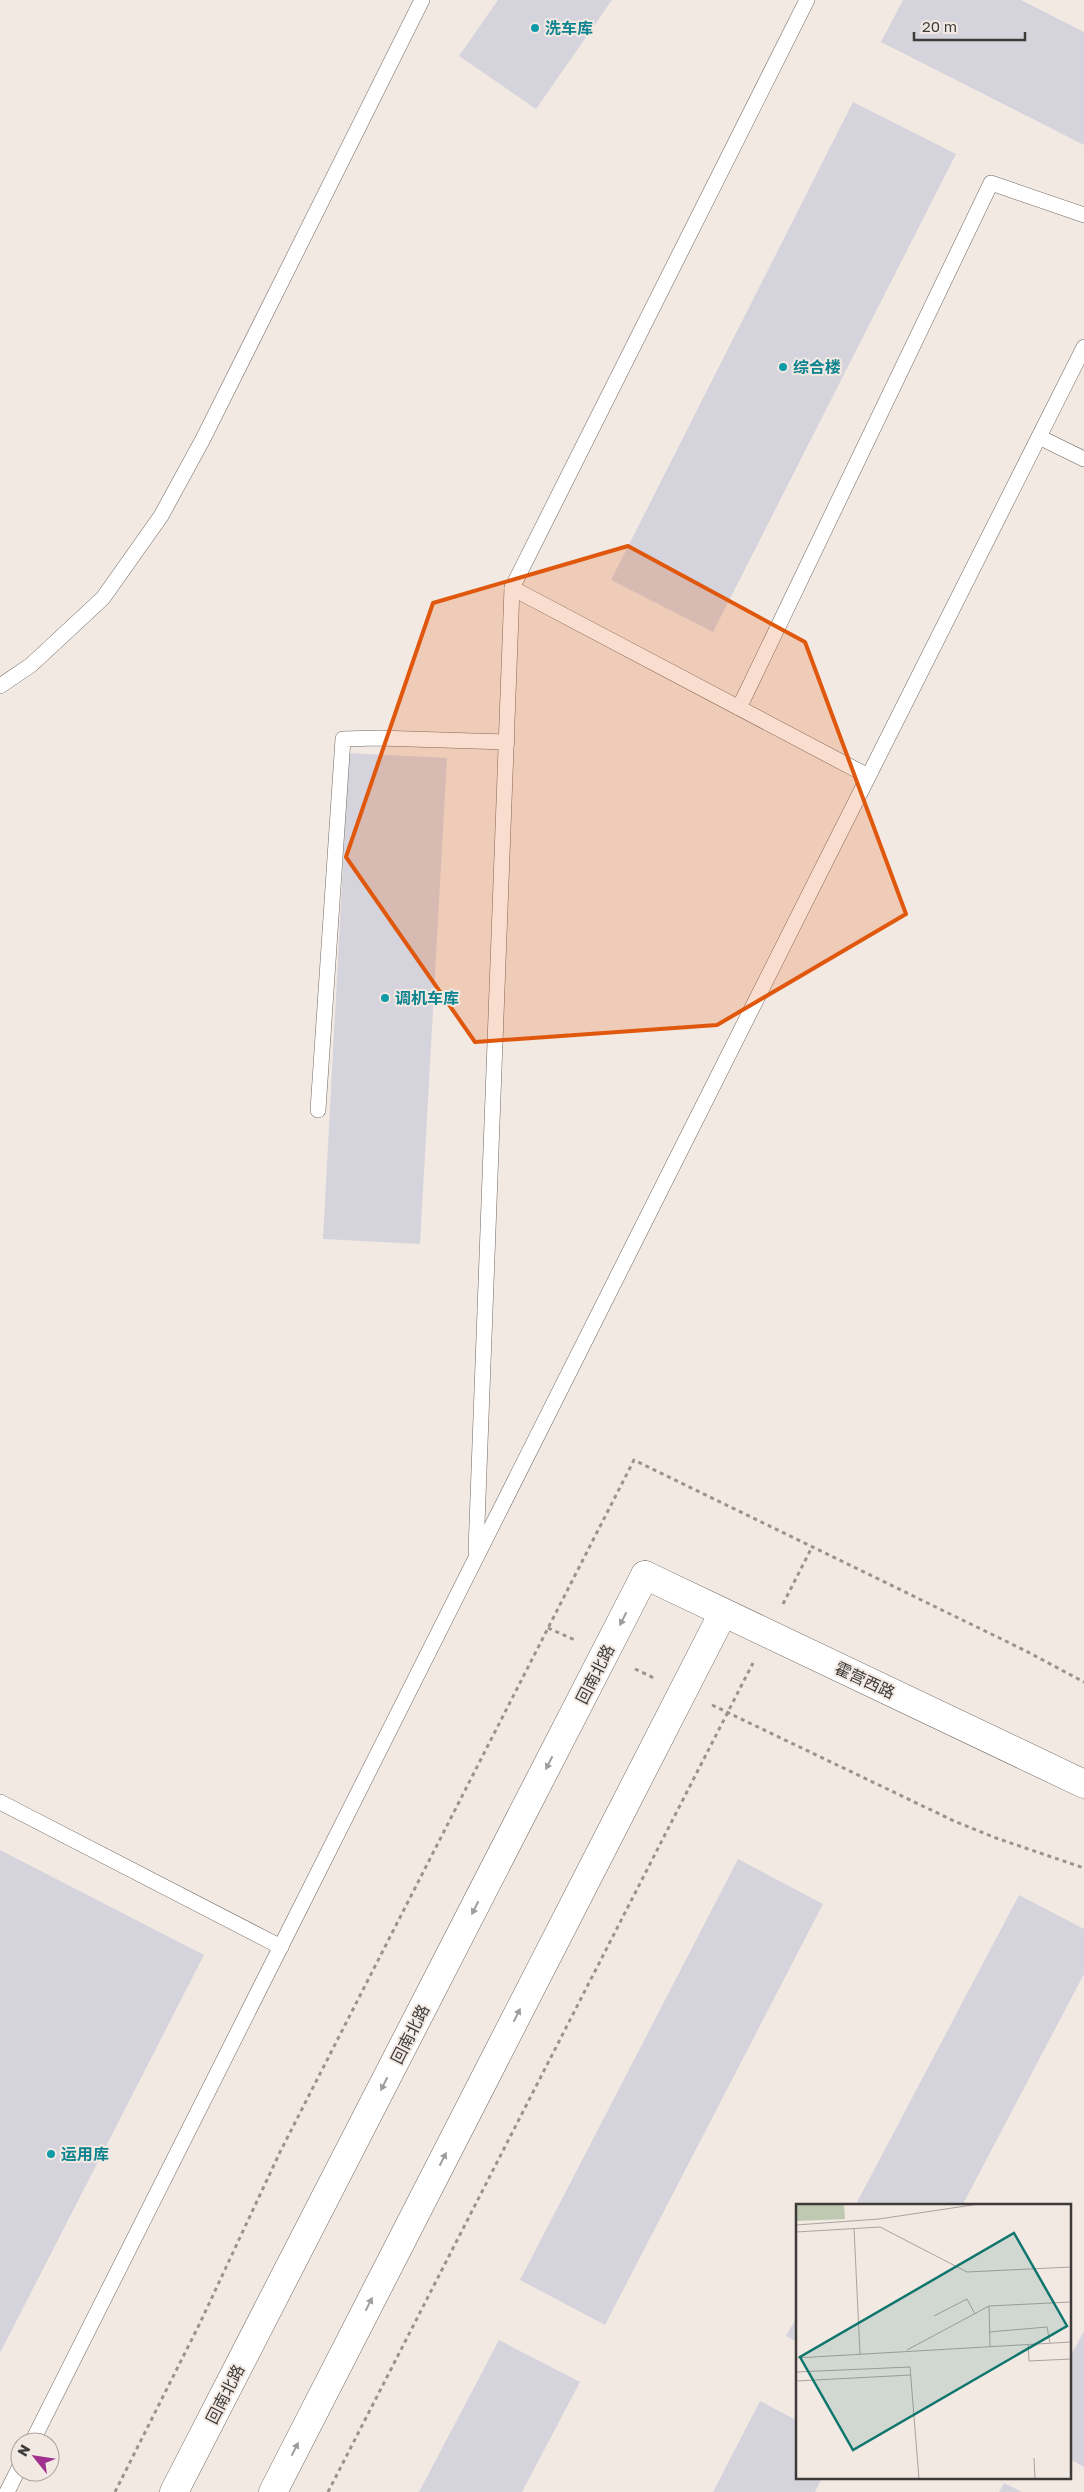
<svg xmlns="http://www.w3.org/2000/svg" width="1084" height="2492" font-family="'Golos Text','Noto Sans SC',sans-serif">
<rect width="100%" height="100%" fill="#f3e9e3"/>
<g fill="#d5d4dd">
<path d="M498,0h114l-76,109 -77,-53z"/>
<path d="M903,0h118l63,32v113l-203,-103z"/>
<path d="M853,102l103,52 -243,478 -102,-52z"/>
<path d="M349,753l98,5 -27,486 -97,-5z"/>
<path d="M0,1850l204,105 -204,398z"/>
<path d="M738,1859l85,45 -218,421 -85,-45z"/>
<path d="M1019,1895l65,34v45l-122,232h-107z"/>
<path d="M798,2315v27l-12,-6z"/>
<path d="M1084,2331v136l-14,-8v-102z"/>
<path d="M499,2340l81,42 -58,110h-103z"/>
<path d="M760,2401l38,20v57h24l-7,14h-102z"/>
<path d="M1004,2483l18,9h-23z"/>
</g>
<g fill="none" stroke-linecap="round" stroke-linejoin="round">
<g stroke="#706863" stroke-width="16">
<g id="service">
<path d="M1039,437l45,22"/>
<path d="M512,588l356,188"/>
<path d="M0,686l31,-21 72,-67 58,-82 42,-77 219,-439"/>
<path d="M739,708l252,-525 93,32"/>
<path d="M318,1110l25,-371 35,-1 129,4"/>
<path d="M476,1551l36,-963 295,-588"/>
<path d="M0,1802l281,145"/>
<path d="M32,2442l1052,-2095"/>
<path d="M7,2492l13,-26"/>
</g>
</g>
<g stroke="#706863" stroke-width="29">
<path id="tertiary" d="M645,1575l439,209"/>
</g>
<g stroke="#706863" stroke-width="29">
<g id="primary">
<path d="M174,2492l471,-917"/>
<path d="M273,2492l450,-879"/>
</g>
</g>
<g stroke="#9a938f" stroke-width="3" stroke-dasharray="4 4" stroke-linecap="butt">
<path d="M783,1604l29,-57"/>
<path d="M548,1628l27,12"/>
<path d="M635,1669l19,9"/>
<path d="M712,1705l242,116 42,17 88,30"/>
<path d="M115,2492l85,-169 80,-171 354,-692 390,190 60,32"/>
<path d="M328,2492l425,-829"/>
</g>
<use href="#service" stroke="#fff" stroke-width="15"/>
<use href="#tertiary" stroke="#fff" stroke-width="28"/>
<use href="#primary" stroke="#fff" stroke-width="28"/>
</g>
<defs><path id="oneway-solid" d="M-6-.8H1V-3.2L6.5 0L1 3.2V.8H-6Z" transform="scale(1.25)"/></defs>
<g fill="#9f9d9c">
<use href="#oneway-solid" transform="translate(623 1619) rotate(117)"/>
<use href="#oneway-solid" transform="translate(549 1763) rotate(117)"/>
<use href="#oneway-solid" transform="translate(475 1908) rotate(117)"/>
<use href="#oneway-solid" transform="translate(517 2015) rotate(-63)"/>
<use href="#oneway-solid" transform="translate(384 2084) rotate(117)"/>
<use href="#oneway-solid" transform="translate(443 2159) rotate(-63)"/>
<use href="#oneway-solid" transform="translate(369 2304) rotate(-63)"/>
<use href="#oneway-solid" transform="translate(295 2449) rotate(-63)"/>
</g>
<path fill="#e0580e" fill-opacity="0.2" stroke="#e0580e" stroke-width="4" stroke-linejoin="round" d="M628,546l177,96 101,272 -189,111 -242,17 -129,-185 87,-254z"/>
<g fill="#0f9aa8" stroke="#f3e9e3" stroke-width="2">
<circle cx="535" cy="28" r="5"/>
<circle cx="783" cy="367" r="5"/>
<circle cx="385" cy="998" r="5"/>
<circle cx="51" cy="2154" r="5"/>
</g>
<g text-anchor="middle" dominant-baseline="central" stroke-width="4" stroke-linejoin="round" paint-order="stroke">
<g font-size="16" font-weight="bold" fill="#0d838f" stroke="#f3e9e3" text-anchor="start">
<text x="545" y="28">洗车库</text>
<text x="793" y="367">综合楼</text>
<text x="395" y="998">调机车库</text>
<text x="61" y="2154">运用库</text>
</g>
<g font-size="16" fill="#3f3b39" stroke="#f3e9e3">
<text transform="translate(595 1674) rotate(-63)">回南北路</text>
<text transform="translate(865 1680) rotate(25)">霍营西路</text>
<text transform="translate(410 2034) rotate(-63)">回南北路</text>
<text transform="translate(225 2394) rotate(-63)">回南北路</text>
</g>
</g>
<g transform="translate(796 2204)">
<rect width="275" height="275" fill="#f3e9e3"/>
<path d="M0,0h48l1,15 -49,2z" fill="#bdcab1"/>
<path fill="none" stroke="#aba39f" stroke-width="1" d="M0,21l83,-6 100,-15M58,24l6,126M0,28l84,-5 87,45 104,-5M193,102l1,40M138,112l33,-17 8,15M193,128l58,-5 3,16M232,140l1,17 42,-2M111,146l82,-44 82,-4M0,154l275,-16M114,163l9,112M0,168l114,-5M0,177l115,-6M238,254l1,21"/>
<path fill="#0f766e" fill-opacity="0.15" stroke="#0f766e" stroke-width="2.5" d="M218,29l53,93 -214,124 -53,-93z"/>
<rect width="275" height="275" fill="none" stroke="#3f3b39" stroke-width="2.5"/>
</g>
<g transform="translate(35 2457) rotate(300)"><circle r="24" fill="#f3e9e3" stroke="#aba39f"/>
<path d="M0-4L9 19L0 12L-9 19Z" fill="#a1318f"/>
<text y="-8" font-size="14" font-weight="bold" text-anchor="middle" fill="#3f3b39">N</text>
</g>
<path d="M914 32v8h111v-8" fill="none" stroke="#3f3b39" stroke-width="2.5"/>
<text x="922" y="32" font-size="15" fill="#3f3b39" stroke="#f3e9e3" stroke-width="4" paint-order="stroke">20 m</text>
</svg>
